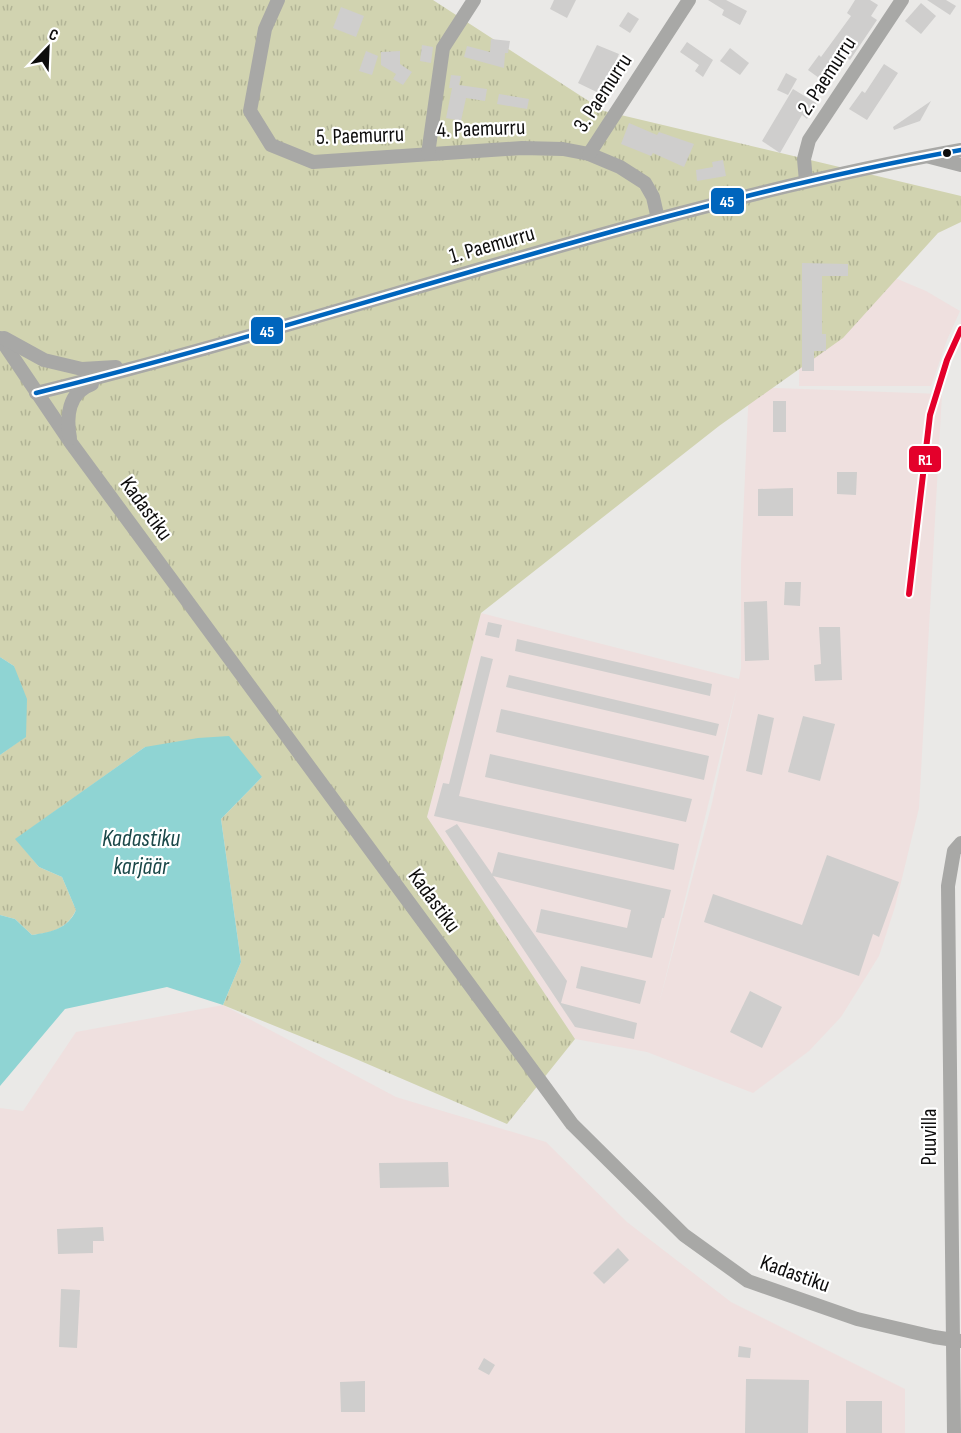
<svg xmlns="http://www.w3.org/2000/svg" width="961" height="1433" font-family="'Sofia Sans Condensed',sans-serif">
<defs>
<pattern id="grass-tufts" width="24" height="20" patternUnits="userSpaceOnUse" patternTransform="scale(1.5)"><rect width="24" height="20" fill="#d1d3b0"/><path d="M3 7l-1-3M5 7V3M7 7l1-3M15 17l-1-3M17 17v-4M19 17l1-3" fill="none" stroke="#b2b496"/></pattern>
</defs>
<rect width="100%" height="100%" fill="#eae9e7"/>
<g fill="#efe0df" fill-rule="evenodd">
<path d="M801,260l61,4 64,27 34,20 -13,29 -16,46h-132z"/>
<path d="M749,387l193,7 -23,414 -24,99 -16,49 -38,61 -32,34 -56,42 -106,-41 -72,-13 -148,-222 54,-204 258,66 2,-11v-104zM737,688l-25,115 -53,201z"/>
<path d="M223,1005l173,92 150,45 81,80 104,80 174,87v44h-905v-325l23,3 53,-79z"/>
</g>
<path fill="url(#grass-tufts)" d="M0,0h433l171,111 357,85v26l-23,11 -95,105 -124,88 -238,187 -54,204 148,222 -68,85 -158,-68 -126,-51 18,-43 -20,-143 41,-42 -117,-30 -129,92 23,28 23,10 14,33c-9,19 -25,23 -44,25l-17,-16 -15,-4v-160l25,-18 -11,-71 -14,-9z"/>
<g fill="#8fd4d3">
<path d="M0,657l14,9 13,33 -1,38 -26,18z"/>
<path d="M229,736l33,41 -41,42 20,143 -18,43 -56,-18 -102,22 -65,77v-171l15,4 17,16c19,-3 36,-6 44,-25l-14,-33 -23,-10 -24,-28 130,-92 53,-9z"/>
</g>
<g fill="#cfcecd">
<path d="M554,0h22l-9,18 -17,-9z"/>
<path d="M708,0h18l21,11 -7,14 -18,-10 2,-5z"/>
<path d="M855,0h15l8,5 -7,11 6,4 -27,40 -5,-4 -19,27 -18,-13 11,-15 2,2 30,-41 -4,-3z"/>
<path d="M927,0h19l10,6 -6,9z"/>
<path d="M921,3l15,13 -15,18 -16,-13z"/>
<path d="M341,7l23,9 -8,21 -23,-9z"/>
<path d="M628,12l11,7 -9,14 -11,-7z"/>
<path d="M491,39l19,2 -2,12h-3l-1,15 -40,-11 3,-11 23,6z"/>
<path d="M687,42l26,18 -10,17 -8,-6 4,-6 -19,-13z"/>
<path d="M422,45l11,2 -2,16 -11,-2z"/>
<path d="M597,45l22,9 -11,25 6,3 -7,15 -29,-14z"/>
<path d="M730,48l19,15 -9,12 -20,-14z"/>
<path d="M366,51l12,5 -6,19 -13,-4z"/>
<path d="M400,51v13l12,8 -9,13 -10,-6 3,-5 -15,-9v-13z"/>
<path d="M884,64l14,9 -31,47 -18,-11 13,-18 3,2z"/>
<path d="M786,73l11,6 -9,16 -11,-5z"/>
<path d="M451,75l10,1 -2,9 28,4 -2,12 -19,-3 -5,23 -15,-3 6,-30h-3z"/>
<path d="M793,89l23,14 -9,16 -5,-4 -22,38 -18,-12z"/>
<path d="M499,94l30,5 -2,10 -30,-5z"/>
<path d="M931,101l-11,20 -26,9 -1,-3z"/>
<path d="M629,123l28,12 2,-3 35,12 -10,23 -31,-14 -2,3 -30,-12z"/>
<path d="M723,160l3,16 -29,5 -1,-11 17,-3 -1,-5z"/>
<path d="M802,263l46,1v12h-26v58h4v17h-12v20h-12z"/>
<rect x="773" y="401" width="13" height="31"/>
<path d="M837,472h20l-1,23 -19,-1z"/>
<path d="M793,488v28h-35v-27z"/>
<path d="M785,582h16l-1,24 -16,-1z"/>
<path d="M767,601l2,59 -24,1 -1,-59z"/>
<path d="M488,622l14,3 -3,13 -14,-3z"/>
<path d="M819,627h21l2,53 -27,1 -1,-16 7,-1z"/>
<path d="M517,639l195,45 -2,12 -195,-45z"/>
<path d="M481,656l12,3 -34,137 220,48 -5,26 -240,-54 9,-33 6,1z"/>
<path d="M509,675l210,49 -3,12 -210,-49z"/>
<path d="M501,709l208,47 -5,24 -208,-48z"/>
<path d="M758,714l16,4 -12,57 -16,-4z"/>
<path d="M803,716l32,8 -15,57 -32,-9z"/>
<path d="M490,754l202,45 -6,23 -201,-45z"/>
<path d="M457,824l35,50 6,-22 173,38 -7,28h-2l-10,40 -116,-26 5,-23 86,19 4,-18 -138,-34 74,105 -6,22 76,20 -3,16 -59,-12 -130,-196z"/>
<path d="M827,855l72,27 -20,55 -6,-3 -14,42 -155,-54 9,-28 89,31z"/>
<path d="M581,966l65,15 -6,23 -64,-16z"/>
<path d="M750,991l32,16 -20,41 -32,-16z"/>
<path d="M448,1162l1,25 -69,1 -1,-25z"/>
<path d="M103,1227l1,14h-11v12l-35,1 -1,-25z"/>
<path d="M618,1248l11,12 -25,24 -11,-11z"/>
<path d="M61,1289l19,1 -3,58 -18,-1z"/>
<path d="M739,1346l12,2 -1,10 -12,-1z"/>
<path d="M484,1358l11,7 -6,10 -11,-6z"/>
<path d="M746,1379l63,1 -1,53h-63z"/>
<path d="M365,1381v31h-24l-1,-30z"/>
<rect x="846" y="1401" width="36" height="32"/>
</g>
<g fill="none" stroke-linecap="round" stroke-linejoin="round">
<g stroke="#a8a8a6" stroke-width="14">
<path d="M278,0l-13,29 -15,82 21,34 42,17 209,-14 41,1 26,5 31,13 25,16 8,14 5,22"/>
<path d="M428,154l15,-106 31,-48"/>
<path d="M589,154l100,-154"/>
<path d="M930,157l31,8"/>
<path d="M806,181l-2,-22 5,-19 93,-140"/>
<path d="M0,338l71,105 501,681 112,111 64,46 109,38 77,18 27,4"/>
<path d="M4,338l40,22 38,9 34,-2"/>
<path d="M36,393c310,-76 611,-187 925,-243"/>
<path d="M70,438c-4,-21 -2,-46 22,-54"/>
<path d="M954,1433l-6,-547 6,-35 7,-8"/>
</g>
<g stroke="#fff" stroke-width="9">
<path id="bus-1" d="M36,393c310,-76 611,-187 925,-243"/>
</g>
<use href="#bus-1" stroke="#0065bd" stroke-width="4.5"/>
<g stroke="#fff" stroke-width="10">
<path id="rail-1" d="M909,594l21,-179 17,-55 14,-31"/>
</g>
<use href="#rail-1" stroke="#e4002b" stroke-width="6"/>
</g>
<circle fill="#0e0d0d" stroke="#fff" stroke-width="2" cx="947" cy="153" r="5"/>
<g text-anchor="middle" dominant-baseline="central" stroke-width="4.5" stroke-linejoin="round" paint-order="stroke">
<g font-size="22" fill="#0e0d0d" stroke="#fff">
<text transform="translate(827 76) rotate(-57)">2. Paemurru</text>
<text transform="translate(603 93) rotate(-57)">3. Paemurru</text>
<text transform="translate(481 129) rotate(-2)">4. Paemurru</text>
<text transform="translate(360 136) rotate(-2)">5. Paemurru</text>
<text transform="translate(492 245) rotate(-16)">1. Paemurru</text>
<text transform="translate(146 509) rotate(54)">Kadastiku</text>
<text transform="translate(434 901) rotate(54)">Kadastiku</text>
<text transform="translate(929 1137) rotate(-90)">Puuvilla</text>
<text transform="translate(795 1274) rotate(20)">Kadastiku</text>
</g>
<g font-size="24" font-style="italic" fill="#1b4849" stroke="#fff">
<text x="141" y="838">Kadastiku<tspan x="141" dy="28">karjäär</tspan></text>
</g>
</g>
<g stroke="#fff" stroke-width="2">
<rect x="710" y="187" width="35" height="28" rx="6" fill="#0065bd"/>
<rect x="250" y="316" width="34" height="29" rx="6" fill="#0065bd"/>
<rect x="908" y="445" width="34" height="28" rx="6" fill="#e4002b"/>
</g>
<g font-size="16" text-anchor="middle" font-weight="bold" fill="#fff">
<text x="727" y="207">45</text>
<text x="267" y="337">45</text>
<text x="925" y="465">R1</text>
</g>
<g transform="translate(48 48) rotate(23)" stroke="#ffffff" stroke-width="4.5" paint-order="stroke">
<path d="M0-4.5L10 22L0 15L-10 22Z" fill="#0e0d0d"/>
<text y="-9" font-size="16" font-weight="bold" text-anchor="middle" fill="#0e0d0d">С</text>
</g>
</svg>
